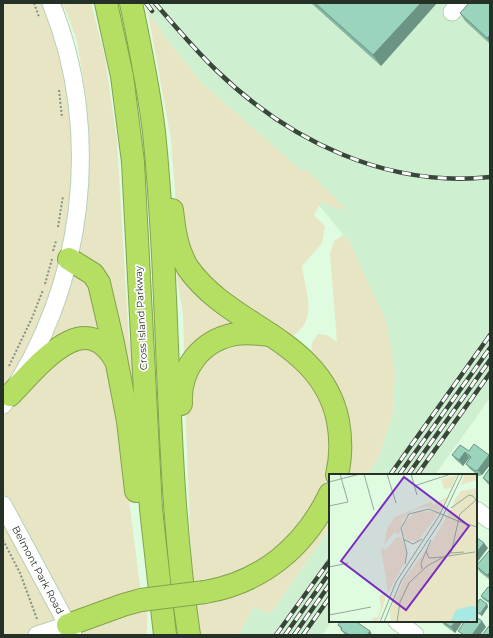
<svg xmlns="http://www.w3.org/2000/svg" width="493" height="638" font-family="Montserrat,sans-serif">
<rect width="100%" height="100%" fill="#dffbe0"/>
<g fill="#cff0d0">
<path d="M152,3h9l2,2 1,-2h326v395l-55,77h-68l12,-18 14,-45 2,-40 -45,-129 -51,-62 -60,-65 -37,-33 -40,-50v-3l-14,-17z"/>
<path d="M330,528v93h2l-10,14h-83l14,-29 17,8z"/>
</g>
<g fill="#e7e5c4">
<path d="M3,3h60l26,175 -3,-81 -9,-56 -14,-38h28l14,54 12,85 12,199 4,14 1,23 -7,-2 1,117 15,116h4v26h-144z"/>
<path d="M148,13l14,17v3l40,50 101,89 3,-3 40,40h-8l-17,-7 -7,13 11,11 -3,17 -20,23c4,29 17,54 -12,72l-88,-60 -24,-50 -7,-88z"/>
<path d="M343,235l7,8 36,78 9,51 -2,40 -14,45 -12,18h-25l-31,-121 1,-11 6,-9 9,1 10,7 -7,-89 4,-12z"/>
<path d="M172,250l72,74 -56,30 -4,-2 -1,-38z"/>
<path d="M237,341l28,2 26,15 22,25 13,28 6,54 -18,44 -26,33 -88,61 22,-3v-4l108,-84v16l-60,86 -17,-7 -14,28h-39l-8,-50 -7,-185 14,-39z"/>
</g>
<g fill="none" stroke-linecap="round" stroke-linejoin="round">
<g stroke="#b6d1b7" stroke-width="19">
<g id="minor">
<path d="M452,12l8,-9"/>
<path d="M3,405c81,-114 101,-272 48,-402"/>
<path d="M3,505l70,130"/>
<path d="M476,510l14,10"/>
<path d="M397,621l18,14"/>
<path d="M37,635l31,-10"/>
</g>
</g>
<g stroke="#83a24d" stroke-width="24">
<g id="highway">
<path d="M106,3l16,73 11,86 18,347 14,126"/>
<path d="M131,3c9,43 18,86 23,129 17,167 10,336 35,503"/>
<path d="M172,210c2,19 5,41 16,58 42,60 134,71 150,153 3,17 3,37 -1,54"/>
<path d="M69,259l24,15 6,9 14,60 15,78 8,70"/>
<path d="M10,395c27,-27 74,-91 106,-34"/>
<path d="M181,404c-2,-35 20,-64 55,-70 12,-2 23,0 35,1"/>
<path d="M205,592c58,-10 100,-46 125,-98"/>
<path d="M68,625l55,-20 18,-5"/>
</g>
</g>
<g stroke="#809481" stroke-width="2" stroke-dasharray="2 2" stroke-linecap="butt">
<path d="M34,3l5,14"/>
<path d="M59,90l3,28"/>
<path d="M58,227l5,-31"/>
<path d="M53,251l3,-10"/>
<path d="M45,284l7,-25"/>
<path d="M9,366l23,-48 11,-28"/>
<path d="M3,540l17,33 17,46"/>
</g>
<use href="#minor" stroke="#fff" stroke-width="17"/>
<use href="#highway" stroke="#b5df62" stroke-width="22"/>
<g stroke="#39463a" stroke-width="4.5">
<g id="rail">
<path d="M146,3l6,8"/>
<path d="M155,3c20,23 39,46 61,67 73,71 171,118 274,107"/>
<path d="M390,475l100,-140"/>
<path d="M399,475l91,-127"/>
<path d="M408,475l82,-115"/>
<path d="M417,475l73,-102"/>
<path d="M276,635l54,-75"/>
<path d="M285,635l45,-63"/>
<path d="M294,635l36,-51"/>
<path d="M303,635l27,-38"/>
</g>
</g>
<use href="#rail" stroke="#fff" stroke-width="3" stroke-dasharray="9" stroke-linecap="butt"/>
<g stroke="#83a24d" stroke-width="24" stroke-linecap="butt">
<path id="highway-bridge" d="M141,600l64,-8"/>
</g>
<use href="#highway-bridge" stroke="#b5df62" stroke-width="22"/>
</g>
<g fill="#85b6a2">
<path d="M311,3h126l-56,63z"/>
<path d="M490,3v41l-25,-23 -5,-8z"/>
<path d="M469,451l21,6v8l-8,10 -3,1 -9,-7 -4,-5 4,-6h-1l-6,8 -7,-6 -4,-5z"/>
<path d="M490,468v18l-3,-3 -4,-5z"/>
<path d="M490,552v28l-10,-8 -4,-6z"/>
<path d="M488,587l2,17 -7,-5 -2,-3z"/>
<path d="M487,604l1,3 -6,9 -6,-4v-7z"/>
<path d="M441,621h22l-8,12 -11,-8z"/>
<path d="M338,625l32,6 2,4h-27z"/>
</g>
<g fill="#6c9484">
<path d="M421,3h16l-56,63 -8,-11z"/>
<path d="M490,35v8l-3,-5z"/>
<path d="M465,452l4,6 -6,8 -4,-6z"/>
<path d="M489,455l1,2v8l-8,10 -4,-5z"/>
<path d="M484,543l4,5 -12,16v-11z"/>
<path d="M490,572v7l-3,-4z"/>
<path d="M487,604l1,3 -6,9 -2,-2z"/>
<path d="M456,621h7l-8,12 -4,-6z"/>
<path d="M482,621l4,6 -6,8h-8z"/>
<path d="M370,631l2,4h-5z"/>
</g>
<g fill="#9bd4bc" stroke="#6c9484">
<path d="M315,3h106l-48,52z"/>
<path d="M469,3h21v32l-3,3 -27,-25z"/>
<path d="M474,444l15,11 -11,15 -3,1 -9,-7 5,-7 -6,-5 -6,8 -7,-5 8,-10 9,6z"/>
<path d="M490,468v15l-7,-5z"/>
<path d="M476,537l8,6 -8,10z"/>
<path d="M489,551l1,1v20l-3,3 -11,-9z"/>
<path d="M488,587l2,1v11l-2,2 -7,-5z"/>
<path d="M480,599l7,5 -7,10 -4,-3v-6z"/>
<path d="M476,617l6,4 -10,14h-8l-6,-4 7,-10h11z"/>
<path d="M341,621h14l15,10 -3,4h-18l-8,-5 1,-2 -4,-3z"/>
<path d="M442,621h14l-5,6z"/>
<path d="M489,626l1,1v8h-8z"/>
</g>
<g text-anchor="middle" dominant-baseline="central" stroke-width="3.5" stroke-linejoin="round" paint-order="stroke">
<g font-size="10" fill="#253026" stroke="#fff">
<text transform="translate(141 318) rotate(-93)">Cross Island Parkway</text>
<text transform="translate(38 570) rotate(62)">Belmont Park Road</text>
</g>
</g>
<g transform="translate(329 474)">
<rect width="148" height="148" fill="#dffbe0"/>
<path d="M136,0h12v6l-16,5zM128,1l-6,13 -7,1 -3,-10zM148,14v134h-86l-1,-11 14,-32 28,-37 23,-40 -3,3 3,-6 6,-8zM119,22l-10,18 -20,27h-10l-5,-7v-10l12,-12 24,-1 -11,-4 -15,3 -11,10 -2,13 -3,1 -2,-2 -11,13 3,-16 8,-12 36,-15 2,3zM68,63h4l6,16 -2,9 -17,31 -7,-45 5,2zM56,119v7l-7,22h-6l1,-4 5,-1 3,-10 -2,-11z" fill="#e7e5c4"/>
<path d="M141,132l7,1v15l-6,-3 -4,3 -11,-2 -6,2 6,-12z" fill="#a7eae3"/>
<path fill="none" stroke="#95aa96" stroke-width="1" d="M35,0l10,36M58,0l9,29M82,0l6,21M0,8l31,-8M85,12l37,-12M0,32l19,-4 -8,-28M122,34l18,-13 4,1 3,4M129,47l19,6M74,65l10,5 9,-5M97,77l3,7 14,-1M122,79l13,-1M119,82l27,-4M76,90l2,-11 -6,-25 8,-14 20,-5 29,12M0,93l19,-4M93,95l-1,-6 10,-23M0,141l42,-8M51,148l16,-40 43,-66 20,-42M55,148l17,-41 39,-59 23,-48M68,148l3,-20 9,-19 18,-17 24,-13 9,-39 16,-14"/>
<path fill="#7b2cbf" fill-opacity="0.15" stroke="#7b2cbf" stroke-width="2" d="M75,3l65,49 -63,84 -65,-49z"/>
<rect width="148" height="148" fill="none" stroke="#253026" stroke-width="2"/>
</g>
<rect width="493" height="638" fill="none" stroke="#253026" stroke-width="8"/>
</svg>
